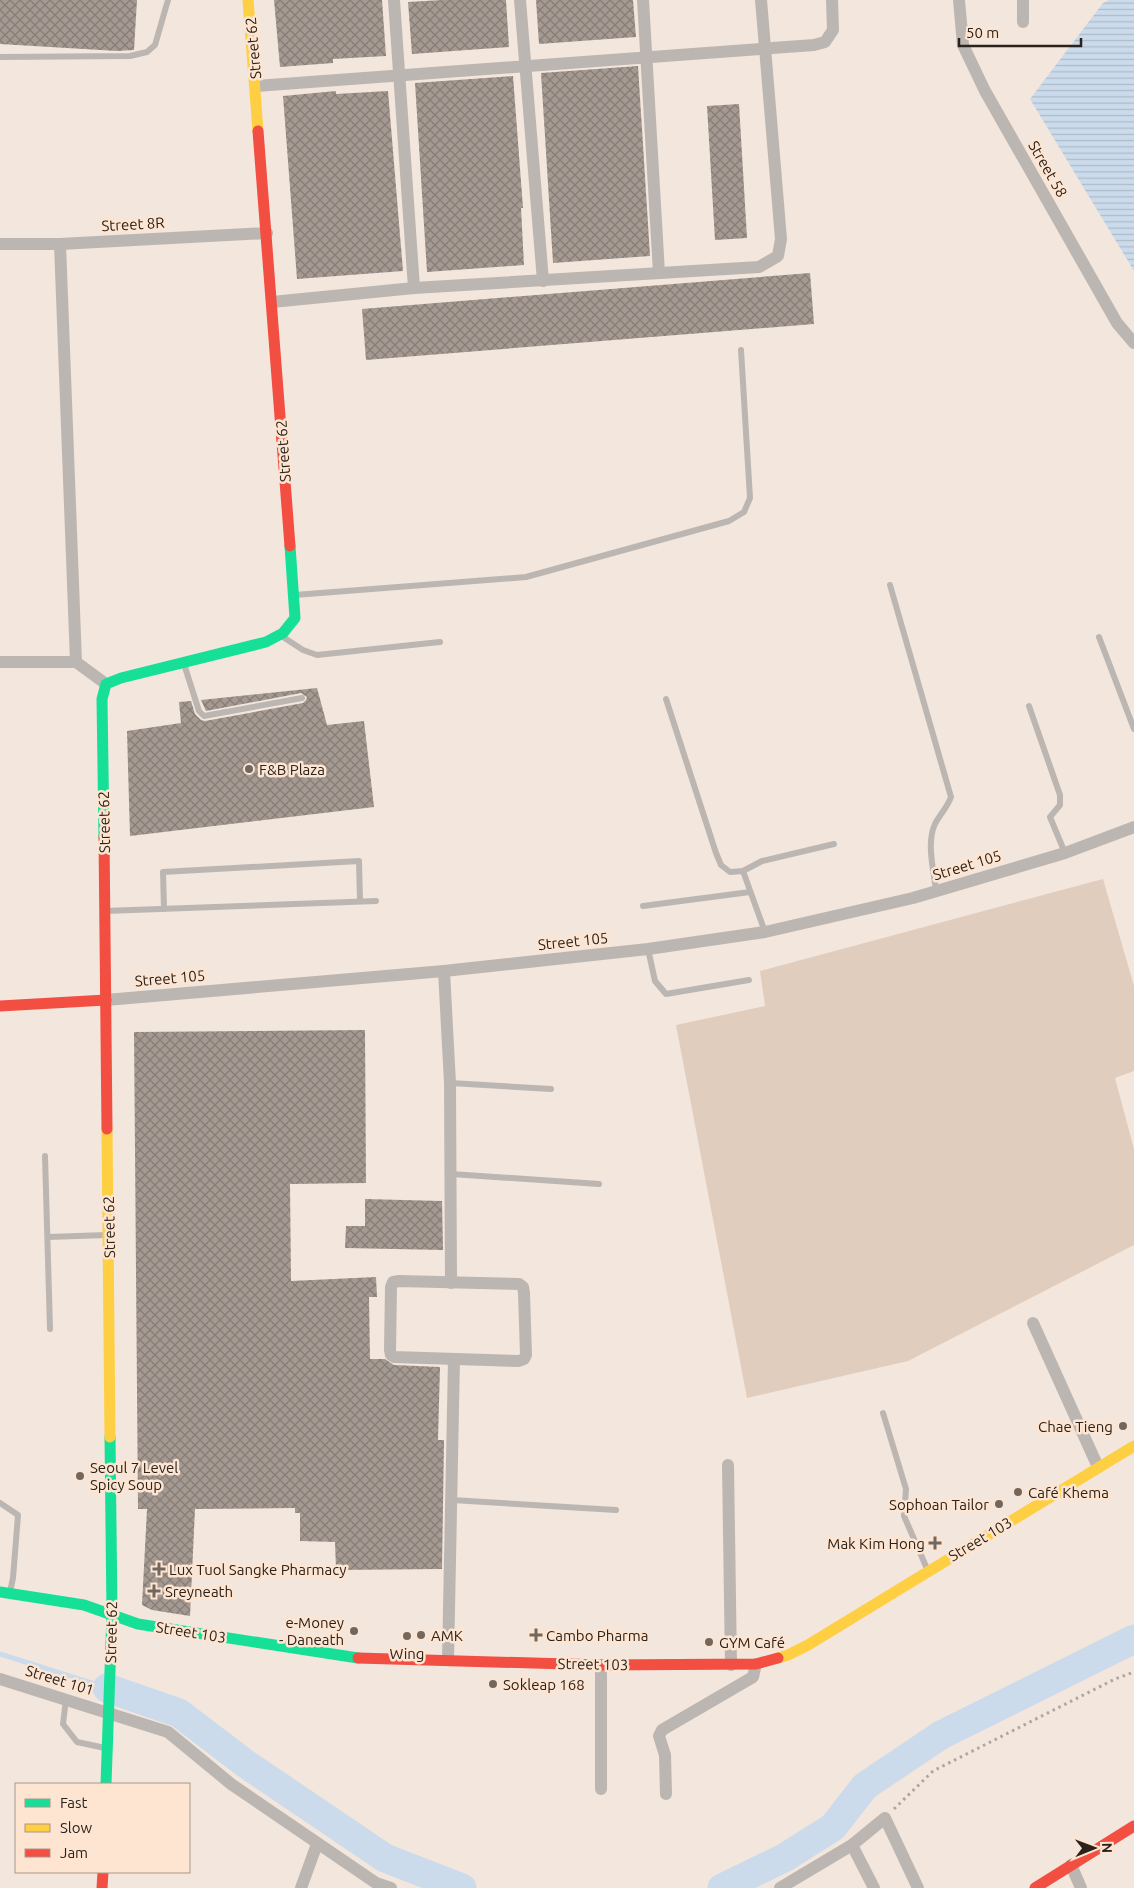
<svg xmlns="http://www.w3.org/2000/svg" width="1134" height="1888" font-family="Ubuntu,sans-serif">
<defs>
<pattern id="water-rules" width="6" height="5" patternUnits="userSpaceOnUse" patternTransform="scale(1.25)"><rect width="6" height="5" fill="#cbdbeb"/><path d="M0 2.5h6" fill="none" stroke="#aebcc9"/></pattern>
<pattern id="building-cross-hatch" width="8" height="8" patternUnits="userSpaceOnUse" patternTransform="scale(1.25)"><rect width="8" height="8" fill="#a59a92"/><path d="M0 0l8 8M0 8l8-8" fill="none" stroke="#877d76"/></pattern>
</defs>
<rect width="100%" height="100%" fill="#f3e6dc"/>
<path fill="#e1cdbe" d="M1103,879l31,107v85l-19,7 19,71v96l-226,116 -161,37 -71,-373 89,-19 -5,-35z"/>
<path fill="url(#water-rules)" d="M1109,0h25v271l-104,-172 73,-96z"/>
<g fill="none" stroke-linecap="round" stroke-linejoin="round">
<path stroke="#cbdbeb" stroke-width="5" d="M0,1654l107,34"/>
<g stroke="#cbdbeb" stroke-width="29">
<path d="M107,1688l72,25 67,51 139,94 77,30"/>
<path d="M722,1888l62,-30 49,-31 32,-41 76,-51 193,-96"/>
</g>
</g>
<g fill="url(#building-cross-hatch)">
<path d="M0,0h137l-3,50 -17,1 -117,-7z"/>
<path d="M274,0h108l4,56 -53,3v4l-53,4z"/>
<path d="M442,0h64l3,47 -97,7 -4,-52z"/>
<path d="M536,0h97l3,37 -97,7z"/>
<path d="M638,66l12,190 -97,7 -12,-190z"/>
<path d="M513,76l10,132h-2l3,57 -97,7 -12,-189z"/>
<path d="M336,91v3l52,-3 15,180 -106,8 -14,-183z"/>
<path d="M739,104l8,134 -32,2 -8,-134z"/>
<path d="M810,273l4,51 -448,36 -4,-51z"/>
<path d="M317,688l10,37 37,-4 10,86 -244,29 -3,-105 54,-8 -2,-21 12,-1 4,13 6,6 4,1 98,-18 3,-3 1,-3 -6,-4 -95,18 -5,-11z"/>
<path d="M365,1030l1,153 -76,1 1,97 85,-4 1,20h-8l1,62h15l9,6 46,2 -2,73h6l-2,129 -106,1 -1,-28 -35,-1v-28h-5v-5l-100,1 -5,107 -38,-6 -10,-5 5,-96h-9l-4,-477z"/>
<path d="M365,1199l77,2 1,49 -98,-2 1,-22h19z"/>
</g>
<g fill="none" stroke-linecap="round" stroke-linejoin="round">
<path stroke="#aca6a1" stroke-width="3" stroke-dasharray="2.5 4" stroke-linecap="butt" d="M894,1809l39,-38 182,-92 19,-7"/>
<g stroke="#bcb6b2" stroke-width="6">
<path d="M0,57l130,-1 17,-4 8,-7 13,-45"/>
<path d="M890,585l61,212c-4,11 -11,17 -16,27 -9,19 -1,47 1,67"/>
<path d="M295,595l231,-18 203,-56 15,-9 6,-14 -9,-148"/>
<path d="M283,637l20,13 14,5 123,-13"/>
<path d="M1099,637l35,92"/>
<path d="M184,664l15,47 5,5 98,-18"/>
<path d="M666,699l50,154 5,12 9,7 13,-1"/>
<path d="M1029,706l31,89v10l-10,12 15,36"/>
<path d="M643,906l107,-14"/>
<path d="M164,909l-1,-37 196,-11 1,40"/>
<path d="M105,911l271,-10"/>
<path d="M765,932l-22,-61 19,-10 72,-17"/>
<path d="M648,949l7,32 11,13 83,-14"/>
<path d="M450,1083l101,6"/>
<path d="M45,1156l5,173"/>
<path d="M451,1174l148,10"/>
<path d="M48,1237l59,-2"/>
<path d="M883,1413l23,76 -2,27 24,55"/>
<path d="M452,1500l164,10"/>
<path d="M0,1503l18,12 -5,63 -3,14"/>
<path d="M66,1699l-3,25 14,18 28,6"/>
</g>
<g stroke="#bcb6b2" stroke-width="12">
<path d="M394,0l20,288"/>
<path d="M520,0l23,281"/>
<path d="M643,0l16,273"/>
<path d="M959,0l4,45 22,46 132,232 17,20"/>
<path d="M1023,0v22"/>
<path d="M256,86l558,-41 11,-3 8,-12 -1,-30"/>
<path d="M0,244h60l207,-11"/>
<path d="M60,244l16,418"/>
<path d="M272,302l142,-14 345,-21 19,-11 3,-17 -20,-239"/>
<path d="M0,662h76l30,22"/>
<path d="M444,971l6,112 1,200"/>
<path d="M106,1000l338,-29 204,-22 117,-17 148,-34 152,-45 69,-26"/>
<path d="M399,1281l120,3 4,3 1,6 2,62 -2,4 -5,2 -125,-4 -3,-2 -1,-5 1,-63 2,-5z"/>
<path d="M1033,1323l65,144"/>
<path d="M728,1465l3,200"/>
<path d="M448,1660l6,-301"/>
<path d="M0,1679l168,53 63,52 145,99 15,5"/>
<path d="M601,1789v-124"/>
<path d="M666,1794l-1,-39 -6,-19 3,-6 91,-53 3,-13"/>
<path d="M852,1845l22,43"/>
<path d="M1071,1865l10,23"/>
<path d="M301,1888l16,-44"/>
<path d="M780,1888l72,-43 33,-27 33,70"/>
</g>
<g stroke="#16e098" stroke-width="11">
<path d="M104,837l-2,-138 4,-15 15,-6 145,-36 17,-9 12,-15 -5,-72"/>
<path d="M0,1592l84,13 54,19 220,34"/>
<path d="M106,1784l6,-170 -2,-177"/>
</g>
<g stroke="#ffcf43" stroke-width="11">
<path d="M248,0l10,131"/>
<path d="M107,1129l3,308"/>
<path d="M778,1658l10,-3 20,-10 326,-199"/>
</g>
<g stroke="#f24e42" stroke-width="11">
<path d="M258,131l32,415"/>
<path d="M104,837l3,292"/>
<path d="M0,1006l106,-6"/>
<path d="M358,1658l243,7 155,-1 22,-6"/>
<path d="M102,1888l1,-16"/>
<path d="M1035,1888l99,-62"/>
</g>
</g>
<g fill="#71675f" stroke="#fde5d2" stroke-width="2">
<circle cx="249" cy="769" r="5"/>
<circle cx="1123" cy="1426" r="5"/>
<circle cx="80" cy="1476" r="5"/>
<circle cx="1018" cy="1492" r="5"/>
<circle cx="999" cy="1504" r="5"/>
<path d="M932.5 1535.5h5v5h5v5h-5v5h-5v-5h-5v-5h5z"/>
<path d="M156.5 1561.5h5v5h5v5h-5v5h-5v-5h-5v-5h5z"/>
<path d="M151.5 1583.5h5v5h5v5h-5v5h-5v-5h-5v-5h5z"/>
<circle cx="354" cy="1631" r="5"/>
<circle cx="421" cy="1635" r="5"/>
<path d="M533.5 1627.5h5v5h5v5h-5v5h-5v-5h-5v-5h5z"/>
<circle cx="407" cy="1636" r="5"/>
<circle cx="709" cy="1642" r="5"/>
<circle cx="493" cy="1684" r="5"/>
</g>
<g text-anchor="middle" dominant-baseline="central" stroke-width="5" stroke-linejoin="round" paint-order="stroke">
<g font-size="15" fill="#2b221b" stroke="#fde5d2">
<text transform="translate(253 48) rotate(-95)">Street 62</text>
<text transform="translate(1048 169) rotate(60)">Street 58</text>
<text transform="translate(133 224) rotate(-3)">Street 8R</text>
<text transform="translate(283 451) rotate(-94)">Street 62</text>
<text transform="translate(104 822) rotate(-91)">Street 62</text>
<text transform="translate(967 865) rotate(-17)">Street 105</text>
<text transform="translate(573 941) rotate(-6)">Street 105</text>
<text transform="translate(170 978) rotate(-5)">Street 105</text>
<text transform="translate(109 1227) rotate(-91)">Street 62</text>
<text transform="translate(980 1539) rotate(-31)">Street 103</text>
<text transform="translate(111 1632) rotate(-89)">Street 62</text>
<text transform="translate(191 1632) rotate(9)">Street 103</text>
<text transform="translate(593 1664) rotate(1)">Street 103</text>
<text transform="translate(60 1680) rotate(17)">Street 101</text>
</g>
<g font-size="15" fill="#2b221b" stroke="#fde5d2" text-anchor="start">
<text x="259" y="769">F&amp;B Plaza</text>
<text x="1113" y="1426" text-anchor="end">Chae Tieng</text>
<text x="90" y="1467">Seoul 7 Level<tspan x="90" dy="17">Spicy Soup</tspan></text>
<text x="1028" y="1492">Café Khema</text>
<text x="989" y="1504" text-anchor="end">Sophoan Tailor</text>
<text x="925" y="1543" text-anchor="end">Mak Kim Hong</text>
<text x="169" y="1569">Lux Tuol Sangke Pharmacy</text>
<text x="165" y="1591">Sreyneath</text>
<text x="344" y="1622" text-anchor="end">e-Money<tspan x="344" dy="17">- Daneath</tspan></text>
<text x="431" y="1635">AMK</text>
<text x="546" y="1635">Cambo Pharma</text>
<text x="719" y="1642">GYM Café</text>
<text x="407" y="1653" text-anchor="middle">Wing</text>
<text x="503" y="1684">Sokleap 168</text>
</g>
</g>
<rect x="15" y="1783" width="175" height="90" fill="#fde5d2" stroke="#a99789"/>
<rect x="25" y="1799" width="25" height="8" fill="#16e098" stroke="#a99789"/>
<text x="60" y="1808" font-size="15" fill="#2b221b">Fast</text>
<rect x="25" y="1824" width="25" height="8" fill="#ffcf43" stroke="#a99789"/>
<text x="60" y="1833" font-size="15" fill="#2b221b">Slow</text>
<rect x="25" y="1849" width="25" height="8" fill="#f24e42" stroke="#a99789"/>
<text x="60" y="1858" font-size="15" fill="#2b221b">Jam</text>
<g transform="translate(1094 1848) rotate(89)" stroke="#fde5d2" stroke-width="4" paint-order="stroke">
<path d="M0-4L9 19L0 12L-9 19Z" fill="#2b221b"/>
<text y="-8" font-size="14" font-weight="bold" text-anchor="middle" fill="#2b221b">N</text>
</g>
<path d="M959 38v8h122v-8" fill="none" stroke="#2b221b" stroke-width="2.5"/>
<text x="966" y="38" font-size="15" fill="#2b221b" stroke="#fde5d2" stroke-width="4" paint-order="stroke">50 m</text>
</svg>
